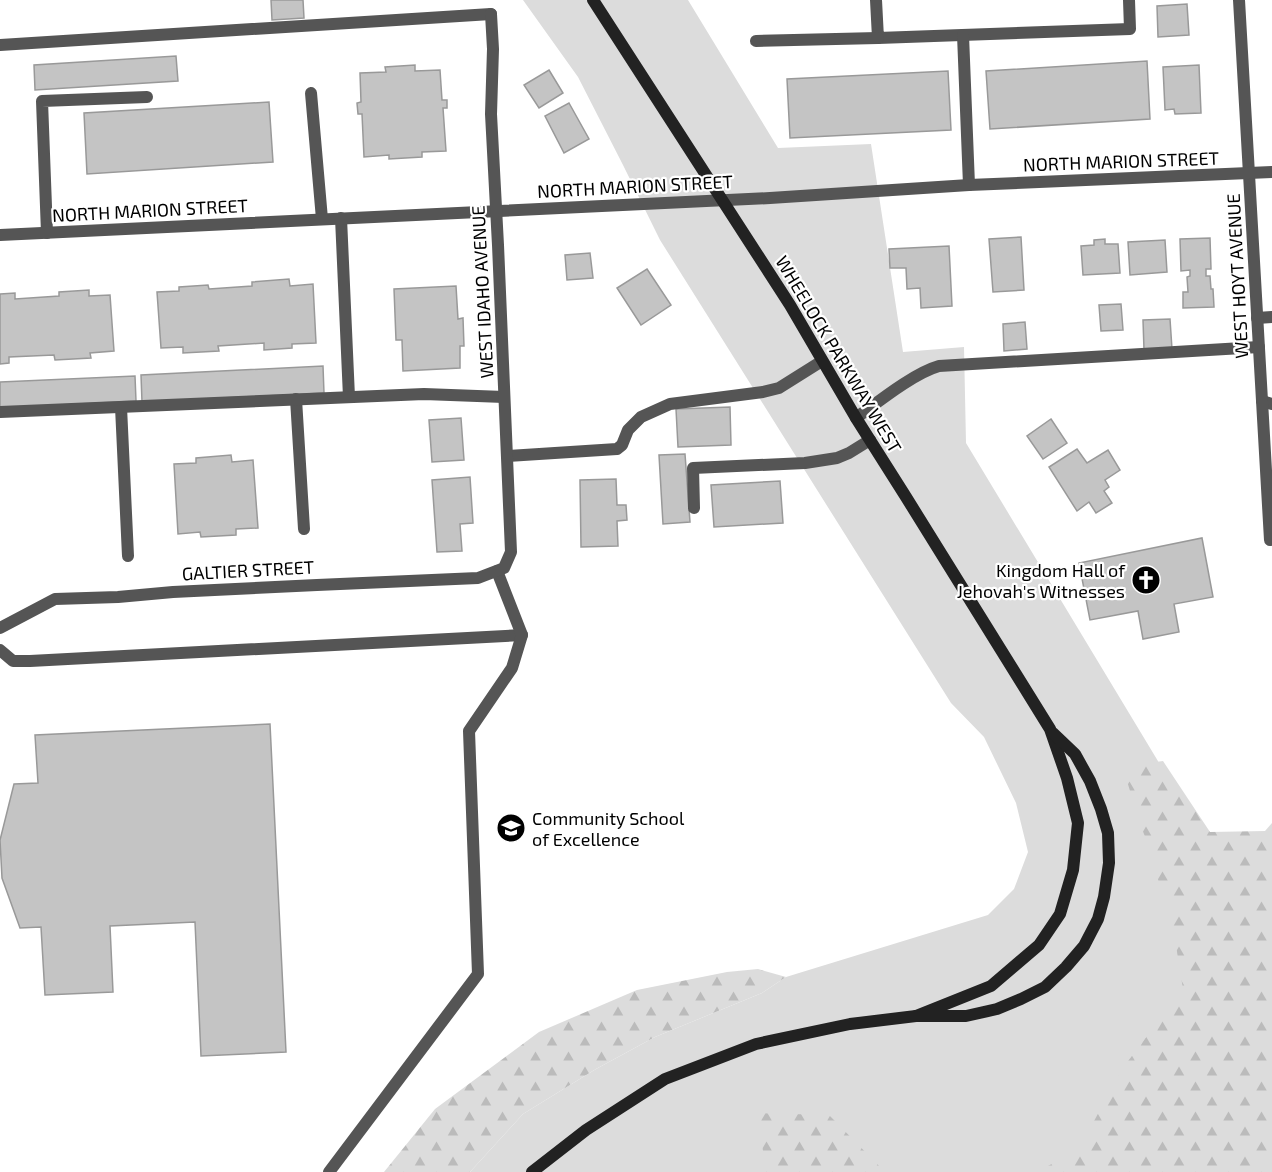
<svg xmlns="http://www.w3.org/2000/svg" width="1272" height="1172" font-family="'Exo 2',sans-serif">
<defs>
<pattern id="forest-firs" width="22" height="20" patternUnits="userSpaceOnUse" patternTransform="scale(1.5)"><rect width="22" height="20" fill="#dcdcdc"/><path d="M5 1l3.5 6h-7zM16 11l3.5 6h-7z" fill="#bbb"/></pattern>
</defs>
<rect width="100%" height="100%" fill="#fff"/>
<path fill="#dcdcdc" d="M523,0h165l90,148 93,-4 32,208 61,-5 2,96 306,507v222h-802l53,-58 73,-45 59,-32 107,-44 24,-16 202,-62 26,-26 14,-37 -12,-49 -32,-66 -33,-34 -291,-463 -37,-75 -45,-88z"/>
<g fill="url(#forest-firs)">
<path d="M1163,761l47,71 55,-1 7,-8v349h-235l42,-23 43,-80 61,-80 -11,-68 -13,-37 -5,-25 -14,-35 -13,-43 8,-16z"/>
<path d="M758,969l28,8 -24,16 -107,44 -59,32 -73,45 -53,58h-86l51,-63 104,-77 98,-42 90,-18z"/>
<path d="M756,1113l73,2 56,57h-123l2,-16z"/>
</g>
<g fill="#c4c4c4" stroke="#999" stroke-width="1.5">
<path d="M271,0h32l1,18 -32,2z"/>
<path d="M1187,4l2,31 -31,2 -1,-31z"/>
<path d="M176,56l2,25 -143,9 -1,-25z"/>
<path d="M1147,61l3,58 -160,10 -4,-58z"/>
<path d="M415,65v6l25,-1 2,30h5v8h-4l3,43 -24,1v5l-33,2v-4l-25,2 -2,-43h-4l-1,-11 4,-1 -1,-29 26,-1 -1,-5z"/>
<path d="M1199,65l2,48 -26,1 -1,-5 -9,1 -2,-43z"/>
<path d="M549,70l14,23 -24,15 -15,-23z"/>
<path d="M948,71l3,59 -161,8 -3,-59z"/>
<path d="M269,102l4,60 -186,12 -3,-61z"/>
<path d="M569,103l20,36 -25,14 -19,-37z"/>
<path d="M1021,237l3,53 -31,2 -4,-53z"/>
<path d="M1210,238l1,31h-5v7h4l1,13h2l1,18 -31,1v-16h5l-1,-15 3,-1v-6l-9,1 -1,-32z"/>
<path d="M1105,239v5h13l2,29 -37,2 -2,-29 13,-1v-5z"/>
<path d="M1165,240l2,32 -37,3 -2,-33z"/>
<path d="M949,246l3,60 -31,2 -1,-20 -13,1 -1,-21h-16l-1,-19z"/>
<path d="M590,253l3,25 -26,2 -2,-25z"/>
<path d="M647,269l24,36 -30,20 -24,-37z"/>
<path d="M289,279l1,7 23,-2 3,59 -24,1v4l-28,2v-7l-46,3 1,5 -36,2v-6l-22,1 -4,-56 22,-1v-4l29,-2 1,4 43,-3v-4z"/>
<path d="M456,286l2,33 5,-1 1,28h-4v22l-57,3 -1,-31h-6l-2,-51z"/>
<path d="M89,290v6l21,-1 4,56 -24,2 1,5 -36,2 -1,-5 -45,2v6l-9,1v-70l15,-1v6l44,-3v-4z"/>
<path d="M1121,304l2,26 -22,1 -2,-26z"/>
<path d="M1170,319l2,30 -28,1 -1,-30z"/>
<path d="M1025,322l2,27 -23,2 -1,-27z"/>
<path d="M323,366l1,27 -182,9 -1,-27z"/>
<path d="M135,376l1,25 -136,7v-26z"/>
<path d="M730,407l1,38 -53,2 -2,-38z"/>
<path d="M461,418l3,42 -32,2 -3,-42z"/>
<path d="M1051,419l16,24 -24,16 -16,-23z"/>
<path d="M1077,449l10,14 21,-13 12,20 -15,10 4,7 -5,4 8,12 -16,10 -7,-11 -12,9 -28,-44z"/>
<path d="M685,454l5,68 -27,2 -4,-69z"/>
<path d="M231,455l1,7 21,-2 5,68 -22,1v6l-35,2 -1,-5 -22,2 -4,-70 22,-1v-5z"/>
<path d="M470,477l3,46 -13,1 2,27 -25,1 -5,-72z"/>
<path d="M616,479l1,26h9l1,15 -10,1 1,25 -37,1 -1,-67z"/>
<path d="M780,481l3,42 -69,4 -3,-42z"/>
<path d="M1202,538l11,59 -39,7 5,28 -36,7 -5,-28 -48,9 -11,-57z"/>
<path d="M270,724l16,328 -85,4 -6,-134 -85,4 3,66 -68,3 -4,-68 -21,1 -18,-50 -2,-38 14,-56 24,-1 -3,-48z"/>
</g>
<g fill="none" stroke-linecap="round" stroke-linejoin="round">
<g stroke="#555" stroke-width="12">
<path d="M876,0l2,38 252,-9 -1,-29"/>
<path d="M963,35l6,150"/>
<path d="M756,41l122,-3"/>
<path d="M0,45l491,-31"/>
<path d="M311,93l11,126"/>
<path d="M341,218l8,179"/>
<path d="M47,233l-5,-132 105,-4"/>
<path d="M1257,318l15,-1"/>
<path d="M296,399l8,130"/>
<path d="M1262,401l10,3"/>
<path d="M121,407l7,149"/>
<path d="M0,412l424,-18 80,3"/>
<path d="M856,418c22,-16 58,-45 83,-52l320,-19"/>
<path d="M507,456l110,-7 5,-4 6,-15 13,-13 29,-13 93,-12 16,-4 43,-27"/>
<path d="M694,508l-1,-40 112,-5 32,-5 12,-5 21,-13"/>
<path d="M0,650l13,11h17l492,-26"/>
<path d="M329,1172l149,-198 -9,-243 43,-63 10,-33 -25,-64"/>
</g>
<g stroke="#555" stroke-width="12">
<path d="M1239,0l31,540"/>
<path d="M0,235l770,-37 199,-13 303,-13"/>
<path d="M0,628l55,-29 63,-2 55,-5 144,-7 161,-7 26,-10 7,-16 -13,-307 -7,-131 2,-65 -2,-35"/>
</g>
<g stroke="#222" stroke-width="12">
<path d="M593,0l197,305 66,113 50,79 144,232 17,49 11,45 -5,47 -13,44 -21,31 -48,41 -75,30"/>
<path d="M532,1172l54,-42 79,-51 91,-35 94,-20 66,-8h50l31,-7 24,-10 24,-12 21,-20 18,-21 14,-27 6,-22 5,-34 -1,-30 -7,-24 -11,-28 -15,-27 -22,-21"/>
</g>
</g>
<defs>
<g id="church-disc" transform="scale(1.5)"><circle r="9.5" fill="#000" stroke="#fff"/><path d="M-1.2-6h2.4v3.5h3.3v2.4h-3.3V6h-2.4V-.1h-3.3v-2.4h3.3Z" fill="#fff"/></g>
<g id="school-disc" transform="scale(1.5)"><circle r="9.5" fill="#000" stroke="#fff"/><path d="M0-5L7-2L0 1L-7-2ZM-4 1L0 2.5L4 1V4Q0 6-4 4Z" fill="#fff"/></g>
</defs>
<g fill-rule="evenodd">
<use href="#church-disc" x="1146" y="580"/>
<use href="#school-disc" x="511" y="828"/>
</g>
<g text-anchor="middle" dominant-baseline="central" stroke-width="4.5" stroke-linejoin="round" paint-order="stroke">
<g font-size="18" fill="#000" stroke="#fff">
<text transform="translate(1121 161) rotate(-2)">NORTH MARION STREET</text>
<text transform="translate(635 186) rotate(-3)">NORTH MARION STREET</text>
<text transform="translate(150 210) rotate(-3)">NORTH MARION STREET</text>
<text transform="translate(1237 276) rotate(-93)">WEST HOYT AVENUE</text>
<text transform="translate(482 292) rotate(-93)">WEST IDAHO AVENUE</text>
<text transform="translate(839 354) rotate(59)">WHEELOCK PARKWAY WEST</text>
<text transform="translate(248 570) rotate(-3)">GALTIER STREET</text>
</g>
<g font-size="18" fill="#000" stroke="#fff" text-anchor="end">
<text x="1125" y="570">Kingdom Hall of<tspan x="1125" dy="21">Jehovah's Witnesses</tspan></text>
<text x="532" y="818" text-anchor="start">Community School<tspan x="532" dy="21">of Excellence</tspan></text>
</g>
</g>
</svg>
